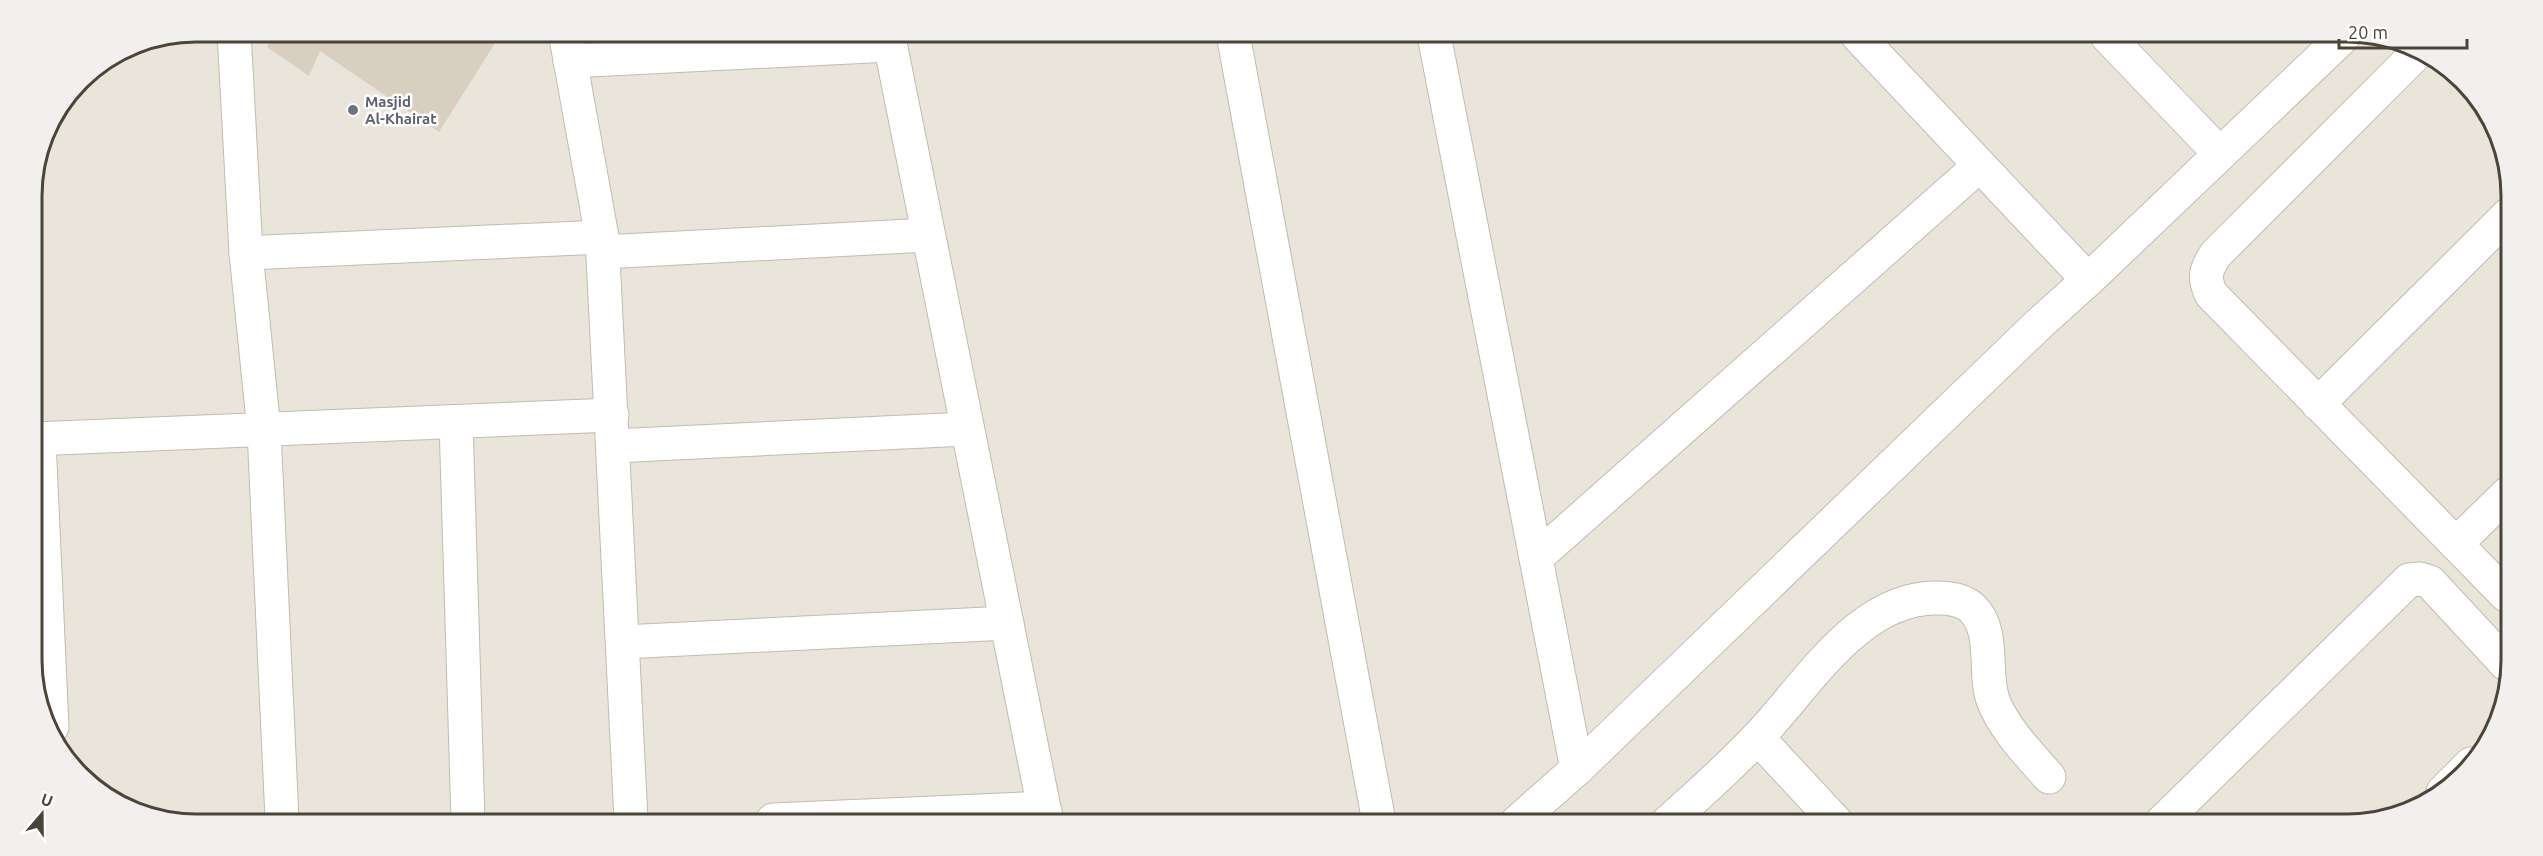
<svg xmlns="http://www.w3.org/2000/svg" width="2543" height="856" font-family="Ubuntu,sans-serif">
<rect width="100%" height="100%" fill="#f6f3ec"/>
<path fill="#eae5da" d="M196,32l2194,5 80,50 38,78 -2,538 -22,48 -37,39 -90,34 -2204,-5 -80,-50 -38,-78 -3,-505 12,-53 36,-53 54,-36z"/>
<path fill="#d8cfc1" d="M274,32h228l-63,100 -119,-81 -11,25 -42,-29z"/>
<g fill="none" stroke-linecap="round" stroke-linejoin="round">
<g stroke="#c2bbae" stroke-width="35">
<g id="minor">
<path d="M234,32l12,221 18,177 18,389"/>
<path d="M565,32l37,205 29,583"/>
<path d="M888,33l156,775"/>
<path d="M1233,34l146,788"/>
<path d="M1434,35l143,734"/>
<path d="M1858,36l230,244"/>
<path d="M2107,36l113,118"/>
<path d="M2416,54l-200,200c-10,15 -13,23 -5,40l295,301"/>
<path d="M570,61l320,-16"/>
<path d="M603,252l325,-17"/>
<path d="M246,253l356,-16"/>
<path d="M2318,404l190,-189"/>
<path d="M456,422l12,398"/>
<path d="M33,439l579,-24"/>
<path d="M39,440l13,287"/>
<path d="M613,446l354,-17"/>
<path d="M2456,544l51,-50"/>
<path d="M1536,558l443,-392"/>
<path d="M623,642l384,-19"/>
<path d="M1758,738l79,85"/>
<path d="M2443,792l28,-28"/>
<path d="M773,820l271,-12 3,13"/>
<path d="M1517,822l60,-53 462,-445 49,-44 255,-243"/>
<path d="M1668,822c30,-27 61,-54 89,-84 49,-50 101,-142 181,-140 11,0 25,2 34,10 24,23 11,64 21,92 11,29 36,54 56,77"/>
<path d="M2160,824l249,-244 11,-1 10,3 76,82"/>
</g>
</g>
<use href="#minor" stroke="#fff" stroke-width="33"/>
</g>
<circle fill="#6b7280" stroke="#fff" stroke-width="2" cx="353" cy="110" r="6"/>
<g text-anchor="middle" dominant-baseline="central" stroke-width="5" stroke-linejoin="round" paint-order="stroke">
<g font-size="15" font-weight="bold" fill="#5b616d" stroke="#fff" text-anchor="start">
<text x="365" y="101">Masjid<tspan x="365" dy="17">Al-Khairat</tspan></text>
</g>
</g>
<path d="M0 0H2543V856H0ZM196 42H2347A154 154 0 0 1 2501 196V660A154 154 0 0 1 2347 814H196A154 154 0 0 1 42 660V196A154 154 0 0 1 196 42Z" fill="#f1f0ef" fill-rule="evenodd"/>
<path fill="none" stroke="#4b4439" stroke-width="3" d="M196 42H2347A154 154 0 0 1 2501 196V660A154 154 0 0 1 2347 814H196A154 154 0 0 1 42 660V196A154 154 0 0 1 196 42Z"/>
<g transform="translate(42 814) rotate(20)" stroke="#ffffff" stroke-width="4.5" paint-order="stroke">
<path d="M0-4.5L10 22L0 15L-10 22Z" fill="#4b4439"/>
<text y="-9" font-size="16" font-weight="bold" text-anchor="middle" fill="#4b4439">U</text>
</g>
<path d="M2339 39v9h128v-9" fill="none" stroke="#4b4439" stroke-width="3"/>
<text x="2348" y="39" font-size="18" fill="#4b4439" stroke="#ffffff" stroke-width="4.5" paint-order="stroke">20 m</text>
</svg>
